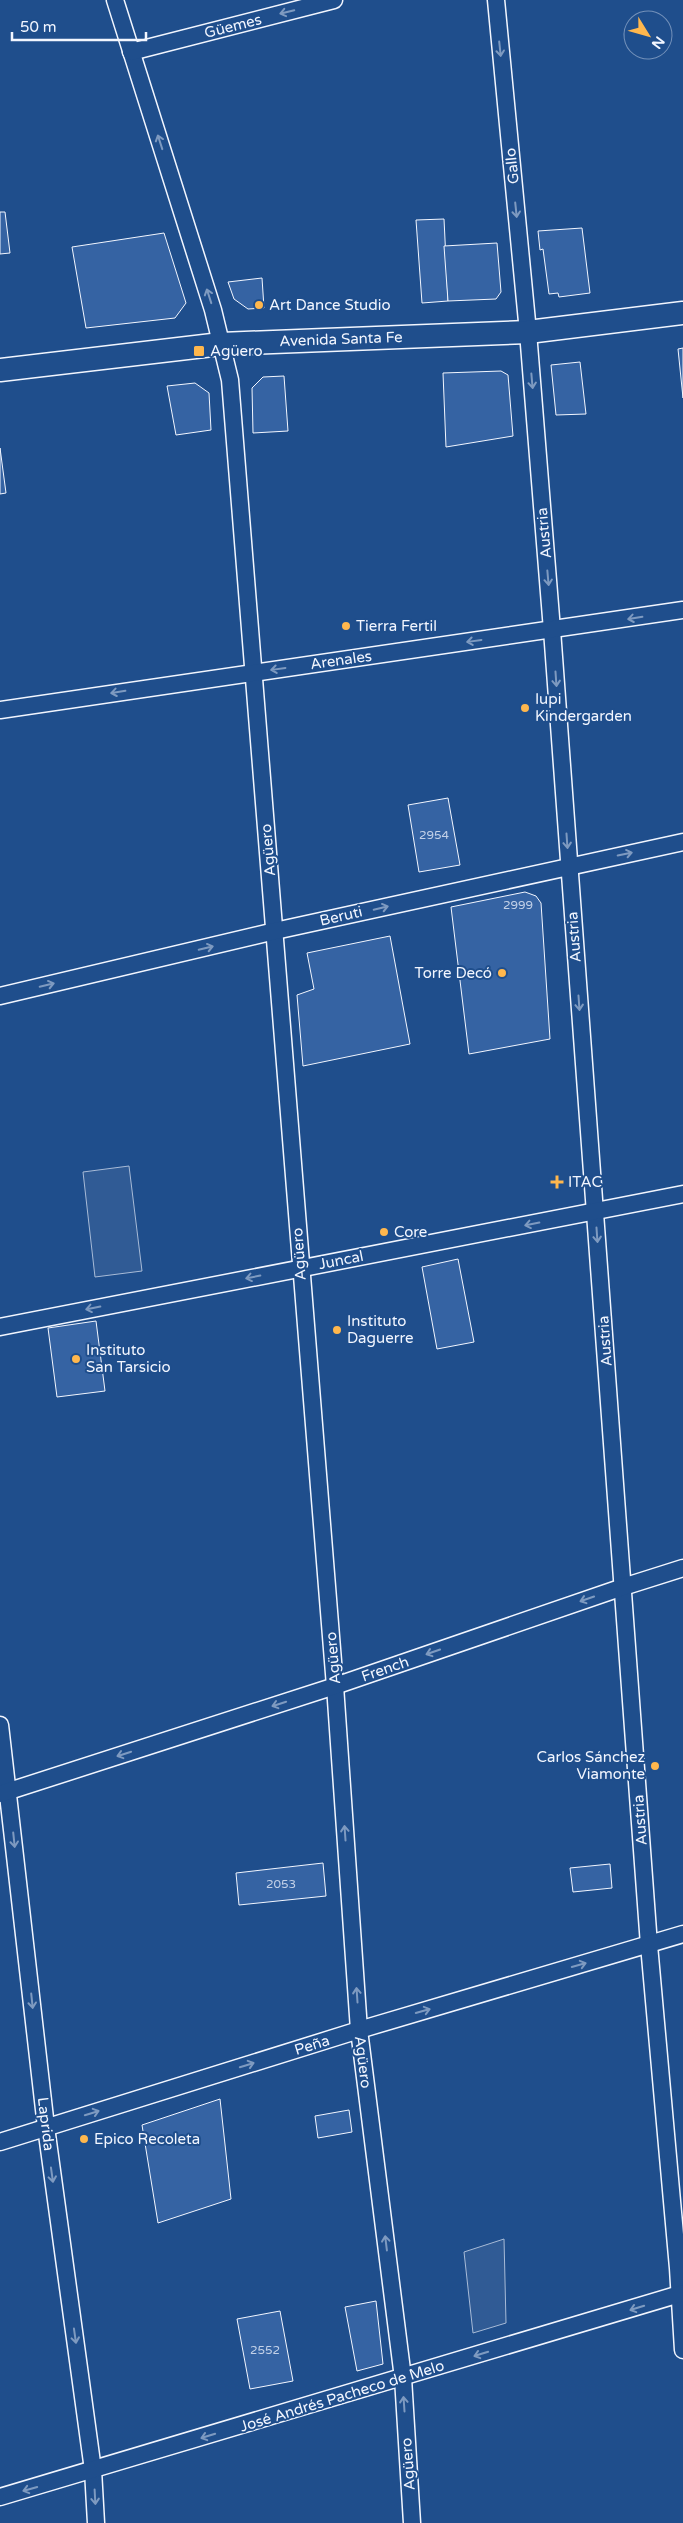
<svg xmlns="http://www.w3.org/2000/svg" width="683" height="2523" font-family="'Varela Round',sans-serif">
<rect width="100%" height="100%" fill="#1f4e8c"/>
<g fill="#305b95" stroke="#a8bbd7">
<path d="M129,1166l13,105 -47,6 -12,-105z"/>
<path d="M504,2239l2,84 -33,10 -9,-81z"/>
</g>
<g fill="#3563a3" stroke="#f2f6ff">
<path d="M0,212h5l5,41 -10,1z"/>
<path d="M444,219l4,82 -26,2 -6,-83z"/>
<path d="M582,228l8,65 -31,4 -1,-4 -9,1 -6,-45 -3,1 -2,-19z"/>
<path d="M164,233l22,70 -11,15 -89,10 -14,-81z"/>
<path d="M497,243l4,49 -5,7 -48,2 -4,-55z"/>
<path d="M262,278l2,30 -16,1 -14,-10 -6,-17z"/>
<path d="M683,348v50l-5,-49z"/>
<path d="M580,362l6,52 -30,1 -5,-50z"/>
<path d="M501,371l7,4 5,61 -67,11 -3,-74z"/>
<path d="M284,376l4,55 -35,2 -1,-45 11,-11z"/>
<path d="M195,383l14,10 2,37 -35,5 -9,-49z"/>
<path d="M0,448l6,45 -6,1z"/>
<path d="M448,798l12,67 -41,7 -11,-67z"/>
<path d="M525,892l11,4 5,7 9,136 -81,15 -18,-147z"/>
<path d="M390,936l20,108 -107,22 -6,-71 17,-6 -7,-36z"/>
<path d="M458,1259l16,83 -37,7 -15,-82z"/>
<path d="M96,1321l9,70 -48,6 -9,-69z"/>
<path d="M323,1863l3,33 -87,9 -3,-32z"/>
<path d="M610,1864l2,24 -39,4 -3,-24z"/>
<path d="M220,2099l11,100 -73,24 -16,-98z"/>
<path d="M349,2110l3,22 -34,6 -3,-22z"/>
<path d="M376,2301l7,63 -26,7 -12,-64z"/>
<path d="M280,2311l13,70 -43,8 -13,-70z"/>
</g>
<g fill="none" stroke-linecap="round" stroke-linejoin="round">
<g stroke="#f2f6ff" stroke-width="19">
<g id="minor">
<path d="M115,0l98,310 17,70 105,1306 24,344 44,348 9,145"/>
<path d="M496,0l32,332 24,298 97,1315 29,323 5,82"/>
<path d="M131,52l203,-52"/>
<path d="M0,710l683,-100"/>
<path d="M0,996l275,-65 408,-89"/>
<path d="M0,1327l683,-133"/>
<path d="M0,1725l46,402 47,343 3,53"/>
<path d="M0,1794l335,-108 288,-99 60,-19"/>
<path d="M0,2142l359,-112 324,-96"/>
<path d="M0,2497l683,-204"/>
</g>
</g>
<g stroke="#f2f6ff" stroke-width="25">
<path id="secondary" d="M0,370l221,-26 307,-12 155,-19"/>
</g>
<use href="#minor" stroke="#1f4e8c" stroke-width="16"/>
<use href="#secondary" stroke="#1f4e8c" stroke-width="22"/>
</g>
<defs><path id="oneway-shaft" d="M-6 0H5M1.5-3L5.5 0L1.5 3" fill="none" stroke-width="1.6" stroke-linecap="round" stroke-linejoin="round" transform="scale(1.25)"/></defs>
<g stroke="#7e9ac0">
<use href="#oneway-shaft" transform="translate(287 12) rotate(166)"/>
<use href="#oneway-shaft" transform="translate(500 49) rotate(84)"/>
<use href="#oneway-shaft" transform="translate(160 142) rotate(-108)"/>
<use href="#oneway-shaft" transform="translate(516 210) rotate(84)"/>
<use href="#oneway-shaft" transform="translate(209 296) rotate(-108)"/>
<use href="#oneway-shaft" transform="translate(532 381) rotate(85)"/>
<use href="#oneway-shaft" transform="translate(548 578) rotate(85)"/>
<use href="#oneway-shaft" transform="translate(635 618) rotate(171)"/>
<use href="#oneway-shaft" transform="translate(474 641) rotate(172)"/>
<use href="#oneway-shaft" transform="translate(278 669) rotate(172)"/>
<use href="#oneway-shaft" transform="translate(556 679) rotate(86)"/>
<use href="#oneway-shaft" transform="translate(118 692) rotate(171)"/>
<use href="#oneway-shaft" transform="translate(567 841) rotate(86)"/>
<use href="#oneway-shaft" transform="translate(625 854) rotate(-12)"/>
<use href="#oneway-shaft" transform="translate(381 908) rotate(-13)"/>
<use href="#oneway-shaft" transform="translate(206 948) rotate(-13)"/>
<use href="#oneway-shaft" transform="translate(47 985) rotate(-13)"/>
<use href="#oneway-shaft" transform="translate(579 1003) rotate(86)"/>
<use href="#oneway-shaft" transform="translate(532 1224) rotate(169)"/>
<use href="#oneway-shaft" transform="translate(597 1235) rotate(86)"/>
<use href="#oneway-shaft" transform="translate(253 1277) rotate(169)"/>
<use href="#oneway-shaft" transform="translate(93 1308) rotate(169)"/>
<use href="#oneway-shaft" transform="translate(587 1599) rotate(161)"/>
<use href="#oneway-shaft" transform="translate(433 1652) rotate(161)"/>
<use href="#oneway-shaft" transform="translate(279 1704) rotate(162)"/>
<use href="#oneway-shaft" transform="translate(124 1754) rotate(162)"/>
<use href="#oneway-shaft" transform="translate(345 1833) rotate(-94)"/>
<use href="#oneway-shaft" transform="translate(14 1840) rotate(84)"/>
<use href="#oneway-shaft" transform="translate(579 1965) rotate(-16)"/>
<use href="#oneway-shaft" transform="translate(357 1995) rotate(-94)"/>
<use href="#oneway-shaft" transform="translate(32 2001) rotate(84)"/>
<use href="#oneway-shaft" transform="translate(423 2011) rotate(-16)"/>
<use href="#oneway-shaft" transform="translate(247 2065) rotate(-17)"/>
<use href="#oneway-shaft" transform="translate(92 2113) rotate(-17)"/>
<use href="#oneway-shaft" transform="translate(52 2175) rotate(82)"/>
<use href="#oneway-shaft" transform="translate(386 2243) rotate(-97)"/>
<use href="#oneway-shaft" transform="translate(637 2308) rotate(163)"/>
<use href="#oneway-shaft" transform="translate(75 2336) rotate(82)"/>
<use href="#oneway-shaft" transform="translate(481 2354) rotate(163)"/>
<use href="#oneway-shaft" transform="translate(404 2404) rotate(-94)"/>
<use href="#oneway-shaft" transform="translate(208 2436) rotate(163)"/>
<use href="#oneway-shaft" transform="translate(30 2489) rotate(164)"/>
<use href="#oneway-shaft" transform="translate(95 2497) rotate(87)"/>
</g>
<g fill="#ffb74d" stroke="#1f4e8c" stroke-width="2">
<circle cx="259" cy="305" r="5"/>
<rect x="193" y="345" width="12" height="12" rx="2.5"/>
<circle cx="346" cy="626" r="5"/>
<circle cx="525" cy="708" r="5"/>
<circle cx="502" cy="973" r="5"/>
<path d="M554.5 1174.5h5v5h5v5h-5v5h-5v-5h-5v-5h5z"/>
<circle cx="384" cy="1232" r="5"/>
<circle cx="337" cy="1330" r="5"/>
<circle cx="76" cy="1359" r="5"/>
<circle cx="655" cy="1766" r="5"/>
<circle cx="84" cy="2139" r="5"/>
</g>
<g text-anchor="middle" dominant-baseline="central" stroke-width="4" stroke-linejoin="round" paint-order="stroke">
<g font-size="12" fill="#c3d1e8">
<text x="434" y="835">2954</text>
<text x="518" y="905">2999</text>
<text x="281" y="1884">2053</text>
<text x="265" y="2350">2552</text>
</g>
<g font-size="15" fill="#f2f6ff" stroke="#1f4e8c">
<text transform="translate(233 26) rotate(-14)">Güemes</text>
<text transform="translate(512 166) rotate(-96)">Gallo</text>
<text transform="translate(341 339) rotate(-2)">Avenida Santa Fe</text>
<text transform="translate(544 533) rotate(-95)">Austria</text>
<text transform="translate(341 660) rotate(-8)">Arenales</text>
<text transform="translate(268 850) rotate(-95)">Agüero</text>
<text transform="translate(341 916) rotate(-13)">Beruti</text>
<text transform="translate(574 937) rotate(-94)">Austria</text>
<text transform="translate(299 1254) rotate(-94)">Agüero</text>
<text transform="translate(341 1260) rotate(-11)">Juncal</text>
<text transform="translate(605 1341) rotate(-94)">Austria</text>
<text transform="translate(333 1658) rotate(-95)">Agüero</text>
<text transform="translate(385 1669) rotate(-19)">French</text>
<text transform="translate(640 1820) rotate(-94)">Austria</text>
<text transform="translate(312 2045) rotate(-17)">Peña</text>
<text transform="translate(363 2062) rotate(83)">Agüero</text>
<text transform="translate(46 2124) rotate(83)">Laprida</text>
<text transform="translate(342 2396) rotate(-17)">José Andrés Pacheco de Melo</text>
<text transform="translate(408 2464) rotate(-94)">Agüero</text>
</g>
<g font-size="15" fill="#f2f6ff" stroke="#1f4e8c" text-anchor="start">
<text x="269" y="305">Art Dance Studio</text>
<text x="210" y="351">Agüero</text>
<text x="356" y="626">Tierra Fertil</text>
<text x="535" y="699">Iupi<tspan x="535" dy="17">Kindergarden</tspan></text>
<text x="492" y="973" text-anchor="end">Torre Decó</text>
<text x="568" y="1182">ITAC</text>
<text x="394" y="1232">Core</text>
<text x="347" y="1321">Instituto<tspan x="347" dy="17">Daguerre</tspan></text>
<text x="86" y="1350">Instituto<tspan x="86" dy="17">San Tarsicio</tspan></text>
<text x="645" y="1757" text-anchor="end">Carlos Sánchez<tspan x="645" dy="17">Viamonte</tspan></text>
<text x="94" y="2139">Epico Recoleta</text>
</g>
</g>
<g transform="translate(648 35) rotate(127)"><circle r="24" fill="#1f4e8c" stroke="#7391ba"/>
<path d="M0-4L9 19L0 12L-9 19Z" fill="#ffb74d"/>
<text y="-8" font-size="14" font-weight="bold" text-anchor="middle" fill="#f2f6ff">N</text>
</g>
<path d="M12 32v8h134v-8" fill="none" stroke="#f2f6ff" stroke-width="2.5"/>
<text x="20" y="32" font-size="15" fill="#f2f6ff" stroke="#1f4e8c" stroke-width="4" paint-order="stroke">50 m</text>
</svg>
